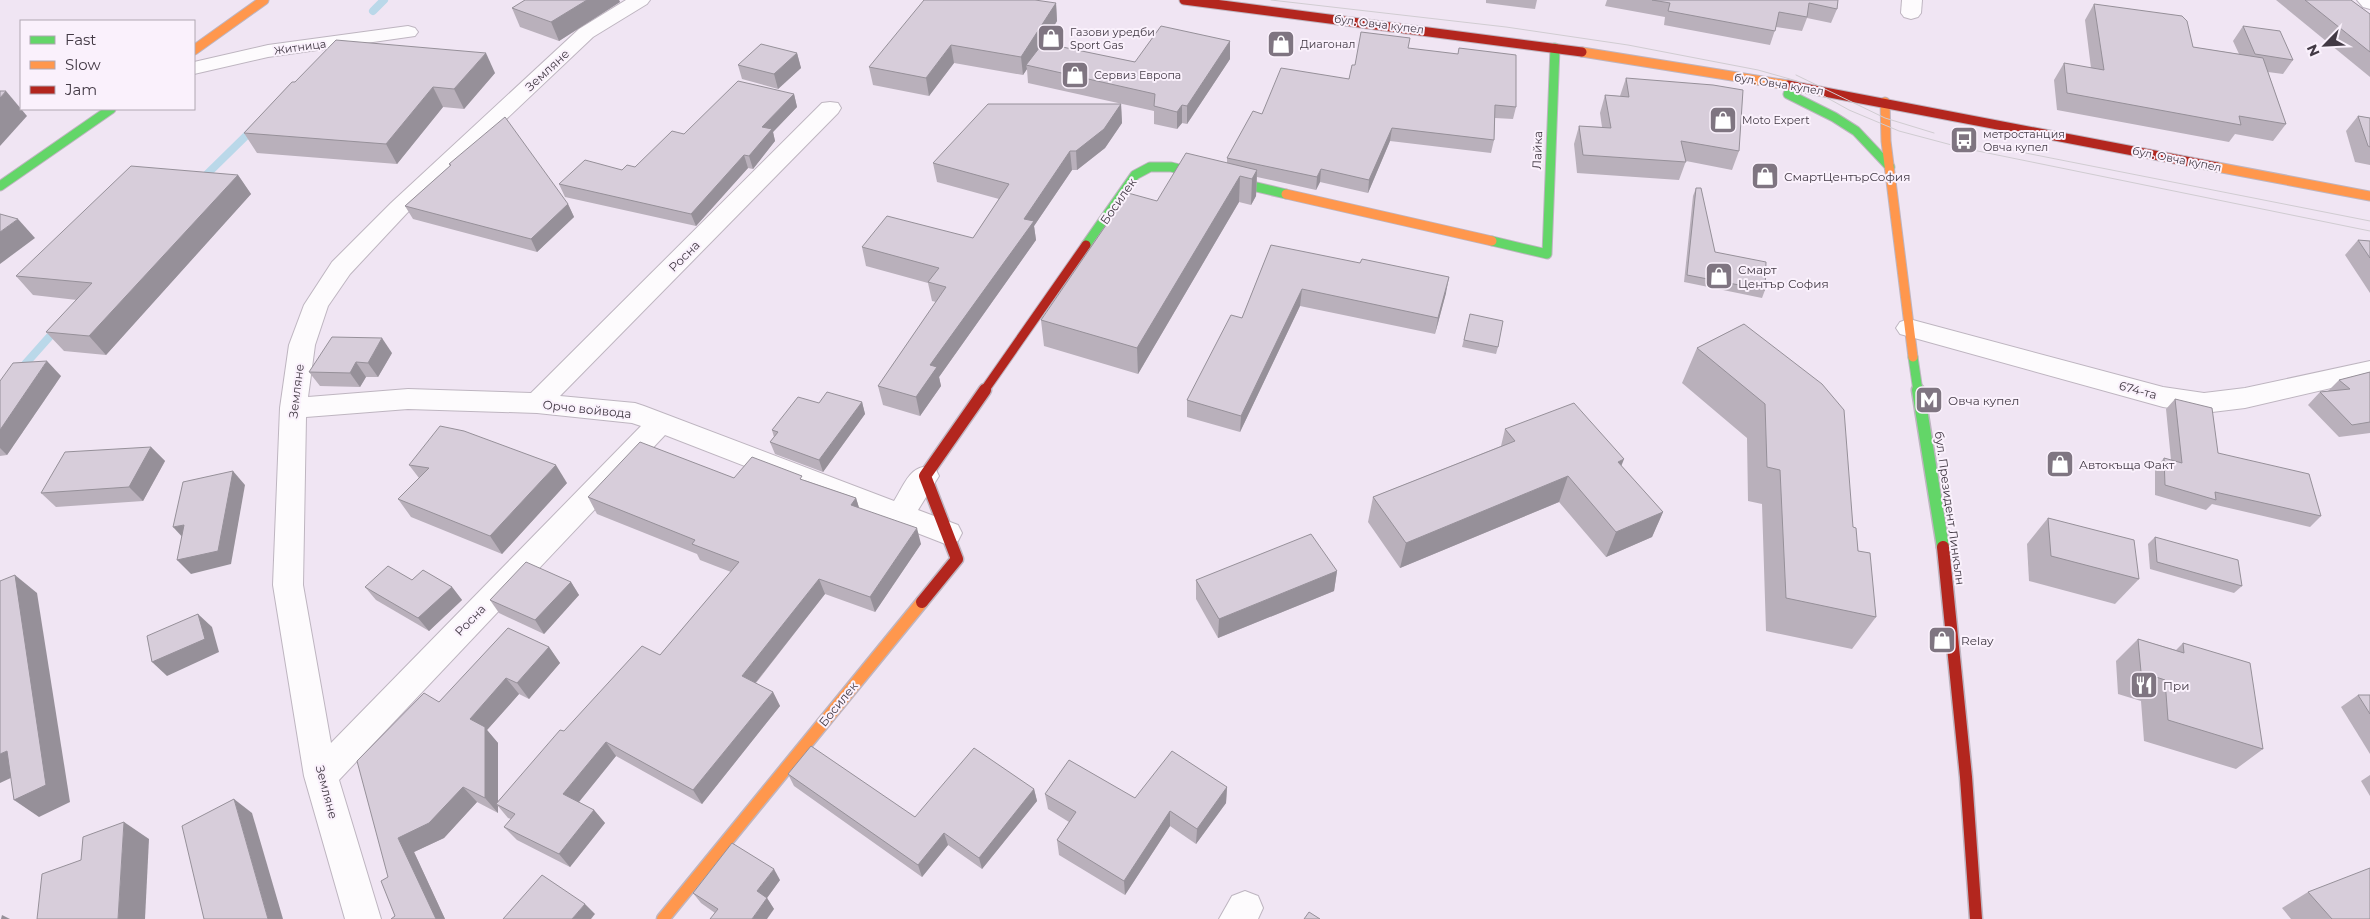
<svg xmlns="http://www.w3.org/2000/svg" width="2370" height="919" font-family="Montserrat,sans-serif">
<rect width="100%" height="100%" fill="#f0e5f3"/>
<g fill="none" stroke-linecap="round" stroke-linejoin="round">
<g stroke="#bad8e9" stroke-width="8">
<path d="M373,11l11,-11"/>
<path d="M200,181l56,-55"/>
<path d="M19,371l40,-45"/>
</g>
<g stroke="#beb5c0" stroke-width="2">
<g id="street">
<path d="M626,0h24l-3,4 -54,33 -186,176 -57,61 -22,32 -13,39 -7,52 100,-8 123,4 291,-290 8,-1 8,1 3,5 -3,5 -278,283 75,7 9,3 250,95c11,-17 17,-40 41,-33l4,8 -21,34 40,15 4,8 -4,8 -10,4 -283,-110 -326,345 42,139h-36l-41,-143 -31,-191 7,-177 9,-63 15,-40 28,-43 59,-59 188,-174zM408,409l129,4 95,10 9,3 -310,317 -28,-158 3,-168z"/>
<path d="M1902,0h20l-1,13 -3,4 -7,2 -7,-2 -3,-4z"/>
<path d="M2357,0h13v9l-7,-2z"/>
<path d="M408,26l7,2 3,4 -3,4 -147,21 -74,17v-12l74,-17z"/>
<path d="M1909,319l254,68 41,6 41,-5 125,-27v18l-125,29 -41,5 -41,-6 -263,-73 -4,-6 4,-6z"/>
<path d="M1245,891l13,5 5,12 -5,11h-39l13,-23z"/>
</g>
</g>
<g stroke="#beb5c0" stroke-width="11">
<g id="fast-far1">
<path d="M1788,94l46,23 22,14 34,36"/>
<path d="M0,186l111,-77"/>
<path d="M1492,241l55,13 8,-206"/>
<path d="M1086,245l49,-70 15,-8h21l115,27"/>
<path d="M1913,357l5,34"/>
</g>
</g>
<g stroke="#beb5c0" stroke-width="15">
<path id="fast" d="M1918,390l25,157"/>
</g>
<g stroke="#beb5c0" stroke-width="11">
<g id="slow-far1">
<path d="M194,50l70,-50"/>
<path d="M1582,52l206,33"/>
<path d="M1885,102l1,39 27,216"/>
<path d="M2217,167l153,29"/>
<path d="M1286,194l206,47"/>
</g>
</g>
<g stroke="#beb5c0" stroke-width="15">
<path id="slow" d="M663,919l259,-317"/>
</g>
<g stroke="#beb5c0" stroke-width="11">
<g id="jam-far1">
<path d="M1184,0l398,52"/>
<path d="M1788,85l429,82"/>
<path d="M984,391l102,-146"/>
</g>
</g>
<g stroke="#beb5c0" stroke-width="15">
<g id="jam">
<path d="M1943,547l23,230 10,142"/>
<path d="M922,602l35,-43 -32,-83 60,-86"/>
</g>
</g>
<use href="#street" fill="#fdfbfd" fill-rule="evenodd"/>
<use href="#fast-far1" stroke="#63d668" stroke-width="9"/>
<use href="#fast" stroke="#63d668" stroke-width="12"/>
<use href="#slow-far1" stroke="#ff974d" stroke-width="9"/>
<use href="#slow" stroke="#ff974d" stroke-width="12"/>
<use href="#jam-far1" stroke="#b3261e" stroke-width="9"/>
<use href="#jam" stroke="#b3261e" stroke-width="12"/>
<g stroke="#d0ccd1" stroke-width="1">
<path d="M1271,0l235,27 122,18 130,25 39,11 52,29 50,21 64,17 407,83"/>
<path d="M1796,75l89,43 49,15"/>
<path d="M1985,145l385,76"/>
</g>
</g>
<g fill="#b9b0bb">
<path d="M525,0h94l1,2 -61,39 -39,-14 -8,-19z"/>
<path d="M1486,0h51l-2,9 -49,-6z"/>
<path d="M1607,0h231l-1,9 -6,14 -24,-5 -5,13 -26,-4 -6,18 -106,-20 1,-8 -60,-11z"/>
<path d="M2276,0h75l19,14v63z"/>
<path d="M1056,3l1,18 -14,23 92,18 95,-21v18l-43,65 -5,-1 -5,6 -23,-5v-13l-126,-28 -1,-14 -4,6 -69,-12 -25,33 -56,-11 -4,-18z"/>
<path d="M2094,4l99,43 46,7 -6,-13 10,-15 50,34 -10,14 -15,-2 18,52 -13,17 -38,-7 -6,8 -172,-32 -3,-30 10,-17 27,5 -6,-48z"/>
<path d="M1408,48l108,59 -3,12 -18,-1 -1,22 -3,13 -101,-12 -22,52 -48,-11 -4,8 -59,-13 -1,19 -5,9 -12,-3 -101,172 -94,-28 -3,-26 116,-119 70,-38v-5l35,-44 87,-35 6,-14z"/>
<path d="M797,53l4,15 -23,21 -36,-10 -4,-14z"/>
<path d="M495,73l-31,36 -21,-2 -46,57 -140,-11 -13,-20 48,-51z"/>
<path d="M1626,78l113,73 -7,19 -46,-9 -7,19 -102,-7 -3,-29 5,-18 23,1 -2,-14 5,-18 15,1z"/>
<path d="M794,94l3,13 -24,25 2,9 -22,28 -5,-1 -52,58 -131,-29 -6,-13 76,-17 49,-33z"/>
<path d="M1121,104l1,19 -17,25 -28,22h-5l-38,56 2,14 -97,137 2,9 -21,30 -37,-11 -5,-19 58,-84 -4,-1 -4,-18 -62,-17 -4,-19 111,-9 26,-39 -62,-17 -4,-19z"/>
<path d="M2358,116l12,2v47l-15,-3 -9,-31z"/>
<path d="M449,164l119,40 6,13 -37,35 -124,-33 -8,-13 45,-40z"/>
<path d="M238,175l13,19 -145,161 -42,-4 -18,-19 31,-32 -44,-5 -17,-19z"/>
<path d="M1696,188l19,64 50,38 -3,8 -78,-16 9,-86z"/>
<path d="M2358,240l12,1v52l-25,-38z"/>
<path d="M1271,245l175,48 -11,41 -135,-28 -60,126 -53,-15v-17l55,-82z"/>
<path d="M1470,314l28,33 -2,7 -34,-7z"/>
<path d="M1744,324l109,203 5,24 18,66 -24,32 -86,-18 -4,-127 -14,-3 -1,-63 -65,-55 15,-35z"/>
<path d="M392,353l-14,24h-12l-6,10 -40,-1 -11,-14z"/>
<path d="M2370,372v61l-31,4 -31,-32 12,-13 8,-1 11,-11z"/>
<path d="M61,376l-54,79 -7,1v-75z"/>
<path d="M2175,399l43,54 103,63 -11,11 -98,-23 -6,6 -51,-15v-26l9,-11 7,2 -5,-51z"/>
<path d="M862,402l3,12 -42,58 -48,-18 -5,-12 4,-5 -2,-7 47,-27z"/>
<path d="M1505,429l116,37 42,46 -11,25 -46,20 -47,-55 -159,66 -32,-46 5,-25 128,-51z"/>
<path d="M151,447l14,14 -22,40 -87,6 -15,-14z"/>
<path d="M409,465l158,18 -65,71 -91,-37 -13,-18 21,-21z"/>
<path d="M734,478l70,2 52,18 3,10 62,36 -46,68 -50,-18 -69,89 17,9 7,14 -78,98 -86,-48 -37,46 15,8 11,13 -35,44 -53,-27 -13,-13 7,-8 -3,-1 -10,-12v7l-21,-11 -33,36 -30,14 31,67h-54l4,-3 -7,-39 51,-175 110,-55 11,16 -31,36 -10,-5 -32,36 11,13v58l66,-70 96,-76 71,-83 -31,-12 -3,-6 -100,-40 -9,-17z"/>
<path d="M2048,518l91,61 -24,25 -86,-23 -2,-37z"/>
<path d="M2155,537l87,49 -8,7 -84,-24 -2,-25z"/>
<path d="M1337,571l-3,20 -116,47 -22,-39v-19z"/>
<path d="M412,580l40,7 10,13 -33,31 -53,-31 -11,-13z"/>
<path d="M571,582l8,13 -35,39 -45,-21 -9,-13z"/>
<path d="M2138,639l38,11 7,-7 80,106 -27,20 -92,-28 -3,-40 -23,-7 -2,-33z"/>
<path d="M2358,695h12v59l-29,-47z"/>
<path d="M788,774l127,43 119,-28 3,12 -55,68 -34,-24 -26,32 -128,-91z"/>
<path d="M2370,775v21l-9,-15z"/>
<path d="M1227,787l-1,16 -30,41 -26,-18 -45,69 -66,-40 -2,-15 12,-18 -21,-13 -3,-15 90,4z"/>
<path d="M780,880l-13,18 7,11 -59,4 -14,-10 -8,-10z"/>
<path d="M2308,892l62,27h-79l-9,-11z"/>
</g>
<g fill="#969099">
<path d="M587,0h32l1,2 -61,39 -8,-19z"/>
<path d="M1056,3l1,18 -28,45 -3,-1 1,4 -4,6 -2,-18z"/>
<path d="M1230,41v18l-43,65v-18z"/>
<path d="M951,45l3,18 -25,33 -3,-18z"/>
<path d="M486,53l9,20 -31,36 -10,-20z"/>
<path d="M797,53l4,15 -23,21 -4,-15z"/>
<path d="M433,87l10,20 -46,57 -11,-20z"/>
<path d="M6,91l21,25 -27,30v-48z"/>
<path d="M794,94l3,13 -24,25 2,9 -22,28 -4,-13 13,-29z"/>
<path d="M1121,104l1,19 -17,25 -28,22 -1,-19z"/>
<path d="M1182,105v18l-5,6v-17z"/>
<path d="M1392,128l-2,13 -22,52 1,-13z"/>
<path d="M1070,151l2,19 -38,56 2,14 -97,137 2,9 -21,30 -4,-19 14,-32 94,-146z"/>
<path d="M744,155l4,13 -52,58 -5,-12z"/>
<path d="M1321,169l-1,13 -4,8 1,-13z"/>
<path d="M1257,170l-1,26 -5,9 1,-26z"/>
<path d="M238,175l13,19 -145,161 -17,-19z"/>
<path d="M1240,176l-1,26 -101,172 -1,-26z"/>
<path d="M568,204l6,13 -37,35 -6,-13z"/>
<path d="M18,219l17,19 -35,26v-32z"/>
<path d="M1449,277l-3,16 -11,41 3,-16z"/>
<path d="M1302,289l-2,17 -60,126 1,-16z"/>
<path d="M382,338l10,15 -14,24 -10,-14z"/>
<path d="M47,361l14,15 -54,79 -7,-7v-18z"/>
<path d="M356,362l10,15 -6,10 -10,-14z"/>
<path d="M862,402l3,12 -42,58 -4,-12z"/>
<path d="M151,447l14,14 -22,40 -14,-14z"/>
<path d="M1624,459l-10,26 4,-23z"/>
<path d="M556,465l11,18 -65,71 -12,-18z"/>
<path d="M233,471l12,14 -14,79 -40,10 -14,-14z"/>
<path d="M1568,476l-9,26 -159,66 6,-25z"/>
<path d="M856,498l5,16 -10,-9z"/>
<path d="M1663,512l-11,25 -46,20 10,-25z"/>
<path d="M184,525l2,16 -13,-14z"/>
<path d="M917,528l4,16 -46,68 -5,-15z"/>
<path d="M1337,571l-3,20 -116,47 1,-19z"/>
<path d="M15,575l22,18 33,209 -31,15 -25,-17z"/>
<path d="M819,579l6,15 -76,97 -7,-15z"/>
<path d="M571,582l8,13 -35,39 -9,-14z"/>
<path d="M452,587l10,13 -33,31 -11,-13z"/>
<path d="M198,614l14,13 7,25 -52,24 -15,-14z"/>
<path d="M549,647l11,16 -31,36 -12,-16z"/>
<path d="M506,678l13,16 -32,36 11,13v62l-2,-1 2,2v7l-13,-15 -15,-79z"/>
<path d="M773,692l7,14 -78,98 -9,-14z"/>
<path d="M606,742l10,14 -42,52 -11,-14z"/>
<path d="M7,751l25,17 -32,15v-29z"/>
<path d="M463,787l14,15 -33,36 -30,14 31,67h-9l-38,-81z"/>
<path d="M1227,787l-1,16 -30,41 1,-15z"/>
<path d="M1034,789l3,12 -55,68 -3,-11z"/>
<path d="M234,799l18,14 31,106h-15z"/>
<path d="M594,810l11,13 -35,44 -11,-13z"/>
<path d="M1170,811v15l-45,69 -1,-14z"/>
<path d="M124,822l25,17 -4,80h-27z"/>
<path d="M944,833l4,12 -26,32 -4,-12z"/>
<path d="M774,869l6,11 -16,22 -7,-11z"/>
<path d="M767,898l7,11 -7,10h-15z"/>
<path d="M585,904l10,10 -4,5h-19z"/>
<path d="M2,915l8,4h-9z"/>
</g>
<g fill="#d7cdda" stroke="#969099">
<path d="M525,0h62l-36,22 -39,-14z"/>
<path d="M924,0h111l21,3 -35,54 -70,-12 -25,33 -57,-11z"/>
<path d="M1652,0h186l-1,9 -28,-6 -2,14 -28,-5 -4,19 -107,-20 2,-8z"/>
<path d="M2305,0h46l19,14v38z"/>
<path d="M2094,4l88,12 5,5 6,26 70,11 23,66 -47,-8 2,9 -174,-32 -3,-30 40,7z"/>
<path d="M1161,26l69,15 -43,65 -5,-1 -5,7 -23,-6 1,-12 -129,-29 17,-22 92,19z"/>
<path d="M2243,26l37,5 13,29 -38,-6z"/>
<path d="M1361,32l49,6 -2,10 50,6 1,-6 57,7v52l-21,-2 -1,35 -102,-12 -23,52 -48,-11 -4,8 -90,-19 26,-47 9,3 19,-46 68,11 3,-14h3z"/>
<path d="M336,40l150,13 -32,36 -21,-2 -47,57 -142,-11 48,-51h3z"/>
<path d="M761,44l36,9 -23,21 -36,-9z"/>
<path d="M1626,78l87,7 30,5 -4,61 -58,-10 5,21 -103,-7 -4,-29 32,2 -6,-33 24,2z"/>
<path d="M738,81l56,13 -32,33 10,2 -23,27 -5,-1 -53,59 -132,-30 26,-24 37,10 5,-5 8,2 37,-36 12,3z"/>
<path d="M0,91h6l-6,7z"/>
<path d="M988,104h133l-17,25 -28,22h-6l-46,68 10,2 -104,144 7,2 -21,30 -38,-11 68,-99 -18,-5 11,-14 -77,-21 25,-31 86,22 36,-54 -76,-21z"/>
<path d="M2358,116l12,2v29l-2,-1z"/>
<path d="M505,117l63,87 -37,35 -126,-33 46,-41 -2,-1z"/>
<path d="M1186,153l71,17 -5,9 -12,-3 -103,172 -96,-28 87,-127 29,8z"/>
<path d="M131,166l107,9 -149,161 -43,-4 46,-49 -76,-7z"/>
<path d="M1696,188h5l14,64 51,10 -1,28 -78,-15z"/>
<path d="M0,214l18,5 -18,13z"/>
<path d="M2358,240l12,1v17z"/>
<path d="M1271,245l89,18 2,-4 87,18 -11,41 -136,-29 -61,127 -54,-16 44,-85 11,3z"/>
<path d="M1470,314l33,7 -5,26 -34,-7z"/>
<path d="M1744,324l78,60 22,26 9,117 3,1 2,23 12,2 6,64 -90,-19 -6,-128 -13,-3 -2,-63 -68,-56z"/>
<path d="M332,337l50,1 -14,25 -12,-1 -6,11 -41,-1z"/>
<path d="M47,361l-47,69v-49l13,-18z"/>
<path d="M2370,372v50l-18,3 -32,-33 30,-3 -11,-9z"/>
<path d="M827,392l35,10 -43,58 -49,-18 8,-10 -6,-2 26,-33 21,6z"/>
<path d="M2175,399l37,9 6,45 91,21 12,42 -106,-24 1,8 -51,-15 -1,-27 18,5z"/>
<path d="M1574,403l50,56 -6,3 45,50 -47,20 -48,-56 -162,67 -33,-46 142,-56 -10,-12z"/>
<path d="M440,426l24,5 92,34 -66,71 -92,-37 31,-31 -20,-3z"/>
<path d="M640,442l94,36 18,-21 50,19 -2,3 56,19 -5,7 66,23 -47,69 -51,-18 -77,97 31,16 -80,98 -87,-48 -43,52 31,16 -35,44 -55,-27 11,-13 -19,-10 64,-74 4,1 78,-85 18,9 79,-93 -47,-18 3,-4 -107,-43z"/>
<path d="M151,447l-22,40 -88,6 24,-41z"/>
<path d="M233,471l-15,80 -41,9 7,-35 -11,2 10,-45z"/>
<path d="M2048,518l86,22 5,39 -88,-23z"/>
<path d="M1311,534l26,37 -118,48 -23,-39z"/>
<path d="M2155,537l83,23 4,26 -85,-24z"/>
<path d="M526,562l45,20 -36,38 -45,-20z"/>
<path d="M388,566l24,14 11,-10 29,17 -34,31 -53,-31z"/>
<path d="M15,575l31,210 -32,15 -7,-49 -7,3v-173z"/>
<path d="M198,614l7,25 -53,23 -5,-26z"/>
<path d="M508,628l41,19 -32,36 -11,-5 -36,41 15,8v71l-22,-11 -34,36 -31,15 38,81h-45l4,-3 -14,-35 7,-4 -31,-116 67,-68 15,9z"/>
<path d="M2138,639l46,14 -1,-10 67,20 13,86 -95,-29 -3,-40 -24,-8z"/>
<path d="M2358,695h12v19z"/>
<path d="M811,746l104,71 59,-69 60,41 -55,69 -35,-25 -26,32 -130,-91z"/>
<path d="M1172,751l55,36 -30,42 -27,-18 -46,70 -67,-41 19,-28 -31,-18 24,-34 66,38z"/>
<path d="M234,799l34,120h-64l-22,-93z"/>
<path d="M124,822l-6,97h-81l5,-45 39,-14 2,-23z"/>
<path d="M732,843l42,26 -17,22 10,7 -15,21h-42l8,-10 -25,-16z"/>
<path d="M2370,868v51h-38l-24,-27z"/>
<path d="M542,875l43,29 -13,15h-69z"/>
<path d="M1309,912l11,7h-16z"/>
</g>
<defs>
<g id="shop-square" transform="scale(1.4375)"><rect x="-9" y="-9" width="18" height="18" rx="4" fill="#7f7581" stroke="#faf1fc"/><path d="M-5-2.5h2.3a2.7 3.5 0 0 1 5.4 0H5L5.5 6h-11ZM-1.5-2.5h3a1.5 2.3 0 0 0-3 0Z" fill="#fff"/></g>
<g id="bus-square" transform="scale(1.4375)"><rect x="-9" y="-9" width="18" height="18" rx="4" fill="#7f7581" stroke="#faf1fc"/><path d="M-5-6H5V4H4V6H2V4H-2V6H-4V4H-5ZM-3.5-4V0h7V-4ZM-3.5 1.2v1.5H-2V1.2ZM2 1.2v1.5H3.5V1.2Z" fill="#fff"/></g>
<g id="metro-square" transform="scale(1.4375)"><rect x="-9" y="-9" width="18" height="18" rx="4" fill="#7f7581" stroke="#faf1fc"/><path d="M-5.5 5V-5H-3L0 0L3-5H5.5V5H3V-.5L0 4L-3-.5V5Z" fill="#fff"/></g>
<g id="restaurant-square" transform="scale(1.4375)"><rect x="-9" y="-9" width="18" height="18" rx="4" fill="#7f7581" stroke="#faf1fc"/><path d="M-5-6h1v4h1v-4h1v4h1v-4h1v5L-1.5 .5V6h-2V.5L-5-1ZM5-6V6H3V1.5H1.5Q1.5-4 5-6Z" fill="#fff"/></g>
</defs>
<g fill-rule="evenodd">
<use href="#shop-square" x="1051" y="38"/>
<use href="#shop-square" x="1281" y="44"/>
<use href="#shop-square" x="1075" y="75"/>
<use href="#shop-square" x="1723" y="120"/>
<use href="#bus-square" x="1964" y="140"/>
<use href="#shop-square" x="1765" y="176"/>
<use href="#shop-square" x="1719" y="276"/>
<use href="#metro-square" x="1929" y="400"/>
<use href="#shop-square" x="2060" y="464"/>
<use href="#shop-square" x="1942" y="640"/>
<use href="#restaurant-square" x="2144" y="685"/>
</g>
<g text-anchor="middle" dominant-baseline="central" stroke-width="4" stroke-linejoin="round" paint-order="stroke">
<g font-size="11" fill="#423944" stroke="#faf1fc">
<text transform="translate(1379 24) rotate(7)">бул. Овча купел</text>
<text transform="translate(300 47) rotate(-8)">Житница</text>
<text transform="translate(1779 84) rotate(9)">бул. Овча купел</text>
<text transform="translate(2177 159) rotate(11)">бул. Овча купел</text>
</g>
<g font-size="11" fill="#423944" stroke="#faf1fc" text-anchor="start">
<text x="1070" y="32">Газови уредби<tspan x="1070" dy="13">Sport Gas</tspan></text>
<text x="1300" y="44">Диагонал</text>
<text x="1094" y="75">Сервиз Европа</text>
<text x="1742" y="120">Moto Expert</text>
<text x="1983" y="134">метростанция<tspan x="1983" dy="13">Овча купел</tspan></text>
</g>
<g font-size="12" fill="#423944" stroke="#faf1fc">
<text transform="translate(547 70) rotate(-43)">Земляне</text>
<text transform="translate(1537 150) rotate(-88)">Лайка</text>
<text transform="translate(1118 201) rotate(-55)">Босилек</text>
<text transform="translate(684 256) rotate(-45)">Росна</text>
<text transform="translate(2138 390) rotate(15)">674-та</text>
<text transform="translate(296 391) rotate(-83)">Земляне</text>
<text transform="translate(587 409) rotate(6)">Орчо войвода</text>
<text transform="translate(1950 508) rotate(82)">бул. Президент Линкълн</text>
<text transform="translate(470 620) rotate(-46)">Росна</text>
<text transform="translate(838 704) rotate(-51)">Босилек</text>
<text transform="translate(327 792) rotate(75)">Земляне</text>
</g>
<g font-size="12" fill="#423944" stroke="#faf1fc" text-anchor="start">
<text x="1784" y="176">СмартЦентърСофия</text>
<text x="1738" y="269">Смарт<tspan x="1738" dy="14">Център София</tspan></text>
<text x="1948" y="400">Овча купел</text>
<text x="2079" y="464">Автокъща Факт</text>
<text x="1961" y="640">Relay</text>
<text x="2163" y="685">При</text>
</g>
</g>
<rect x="20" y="20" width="175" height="90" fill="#faf1fc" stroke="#b0a7b2"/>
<rect x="30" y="36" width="25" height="8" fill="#63d668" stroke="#b0a7b2"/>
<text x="65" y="45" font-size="15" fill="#423944">Fast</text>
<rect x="30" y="61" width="25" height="8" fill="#ff974d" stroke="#b0a7b2"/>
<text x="65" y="70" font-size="15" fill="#423944">Slow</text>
<rect x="30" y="86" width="25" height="8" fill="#b3261e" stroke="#b0a7b2"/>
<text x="65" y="95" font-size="15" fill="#423944">Jam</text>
<g transform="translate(2325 45) rotate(246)" stroke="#faf1fc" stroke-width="4" paint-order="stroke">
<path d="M0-4L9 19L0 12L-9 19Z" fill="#423944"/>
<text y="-8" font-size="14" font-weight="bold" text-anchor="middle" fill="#423944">N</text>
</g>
</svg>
